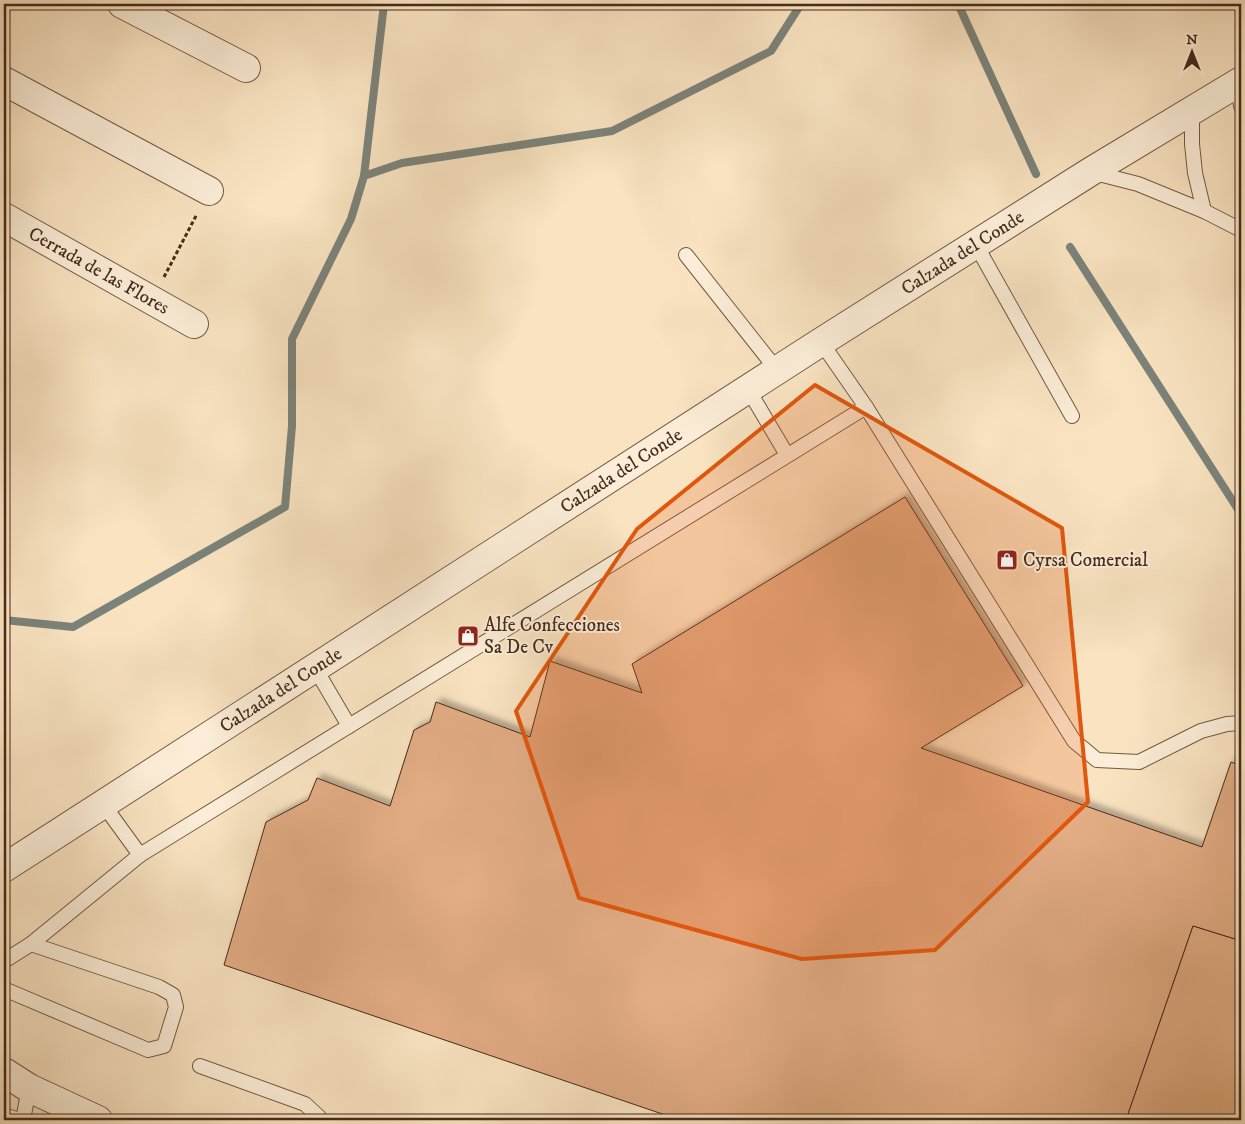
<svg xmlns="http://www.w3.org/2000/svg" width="1245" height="1124" font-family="'IM FELL DW Pica',serif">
<defs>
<filter id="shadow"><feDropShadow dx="4.5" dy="-4.5" stdDeviation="2.5" flood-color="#0004"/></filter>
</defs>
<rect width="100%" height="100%" fill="#f9e3c1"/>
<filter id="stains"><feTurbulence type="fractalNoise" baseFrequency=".004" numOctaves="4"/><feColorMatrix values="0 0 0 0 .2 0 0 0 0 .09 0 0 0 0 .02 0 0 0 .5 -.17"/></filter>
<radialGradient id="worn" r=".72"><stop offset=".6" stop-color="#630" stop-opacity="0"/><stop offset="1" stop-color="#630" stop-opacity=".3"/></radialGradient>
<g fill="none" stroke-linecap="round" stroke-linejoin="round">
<g stroke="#7c837a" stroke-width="8">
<path d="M958,4l78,170"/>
<path d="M364,176l38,-13 210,-32 159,-80 30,-47"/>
<path d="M1070,247l171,267"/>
<path d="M4,620l69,7 212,-120 7,-81v-87l59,-120 13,-43 20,-172"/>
</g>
</g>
<g fill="#e2ac84" stroke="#472b1b" filter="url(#shadow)">
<path d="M905,497l118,189 -102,62 281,99 29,-85 10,4v175l-48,-15 -67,194h-446l-456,-155 42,-143 42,-22 9,-22 73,28 24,-76 16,-8 6,-20 94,35 20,-76 92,32 -10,-29z"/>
<path d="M1193,926l48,15v179h-115z"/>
</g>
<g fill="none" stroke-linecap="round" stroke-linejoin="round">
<g stroke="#745944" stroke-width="16">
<g id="service">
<path d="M1238,83l3,23"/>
<path d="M1192,112v32l3,29 9,38"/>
<path d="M1091,172l47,12 66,27 37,19"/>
<path d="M976,245l96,171"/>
<path d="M686,255l91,115"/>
<path d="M748,389l39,66"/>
<path d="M866,407l208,334 23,19 42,2 62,-31 26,-7 14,-1"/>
<path d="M315,668l34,58"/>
<path d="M103,804l37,51"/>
<path d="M4,961l27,-17 109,-89 726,-448 -45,-65"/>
<path d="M4,989l144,61 16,-4 12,-39 -3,-12 -14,-8 -128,-43"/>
<path d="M200,1066l105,38 14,13v3"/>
<path d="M4,1115l15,5"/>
<path d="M23,1120l6,-32"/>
</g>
</g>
<g stroke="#745944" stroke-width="30">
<g id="minor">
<path d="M122,4l124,64"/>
<path d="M4,81l205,110"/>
<path id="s1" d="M4,217l190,107"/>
<path d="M4,1072l25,16 69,32"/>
</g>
</g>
<g stroke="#745944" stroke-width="30">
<g id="tertiary">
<path id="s2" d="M4,868l817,-526 269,-170 151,-91"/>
</g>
</g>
<path stroke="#472b1b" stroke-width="3" stroke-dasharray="4 2.5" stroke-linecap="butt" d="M164,277l33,-63"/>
<use href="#service" stroke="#fbedd7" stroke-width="14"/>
<use href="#minor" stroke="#fbedd7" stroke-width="28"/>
<use href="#tertiary" stroke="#fbedd7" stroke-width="28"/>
</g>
<path fill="#e0570d" fill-opacity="0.2" stroke="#e0570d" stroke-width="4" stroke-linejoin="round" d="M815,385l247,143 26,274 -153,148 -133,9 -223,-61 -63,-187 121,-182z"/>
<defs>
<g id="shop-square" transform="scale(1.125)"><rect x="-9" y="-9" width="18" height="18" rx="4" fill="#8f2418" stroke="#fbedd7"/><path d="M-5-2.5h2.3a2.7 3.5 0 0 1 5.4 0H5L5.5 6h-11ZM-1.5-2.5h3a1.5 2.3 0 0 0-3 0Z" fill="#fff"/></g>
</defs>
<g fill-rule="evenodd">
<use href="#shop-square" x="1007" y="560"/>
<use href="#shop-square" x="468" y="636"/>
</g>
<g text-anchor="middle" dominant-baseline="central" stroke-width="4" stroke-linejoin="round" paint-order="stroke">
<g font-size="19" fill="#472b1b" stroke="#fbedd7">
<text stroke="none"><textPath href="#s2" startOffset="1139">Calzada del Conde</textPath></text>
<text stroke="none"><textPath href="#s1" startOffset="109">Cerrada de las Flores</textPath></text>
<text stroke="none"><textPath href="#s2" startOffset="734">Calzada del Conde</textPath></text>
<text stroke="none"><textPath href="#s2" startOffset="329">Calzada del Conde</textPath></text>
</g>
<g font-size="19" fill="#472b1b" stroke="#fbedd7" text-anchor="start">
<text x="1023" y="560">Cyrsa Comercial</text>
<text x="484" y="625">Alfe Confecciones<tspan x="484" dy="22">Sa De Cv</tspan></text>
</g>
</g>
<rect width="1245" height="1124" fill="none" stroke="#f9e3c1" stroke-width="20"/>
<rect x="5" y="5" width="1235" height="1114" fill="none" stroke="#472b1b" stroke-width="2.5"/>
<rect x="10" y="10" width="1225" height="1104" fill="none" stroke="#472b1b"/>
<g transform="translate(1192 52)" stroke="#fbedd7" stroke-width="4" paint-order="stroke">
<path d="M0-4L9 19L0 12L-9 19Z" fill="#472b1b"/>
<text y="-8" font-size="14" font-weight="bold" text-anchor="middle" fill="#472b1b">N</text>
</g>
<rect width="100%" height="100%" filter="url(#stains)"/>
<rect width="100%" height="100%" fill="url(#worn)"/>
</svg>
